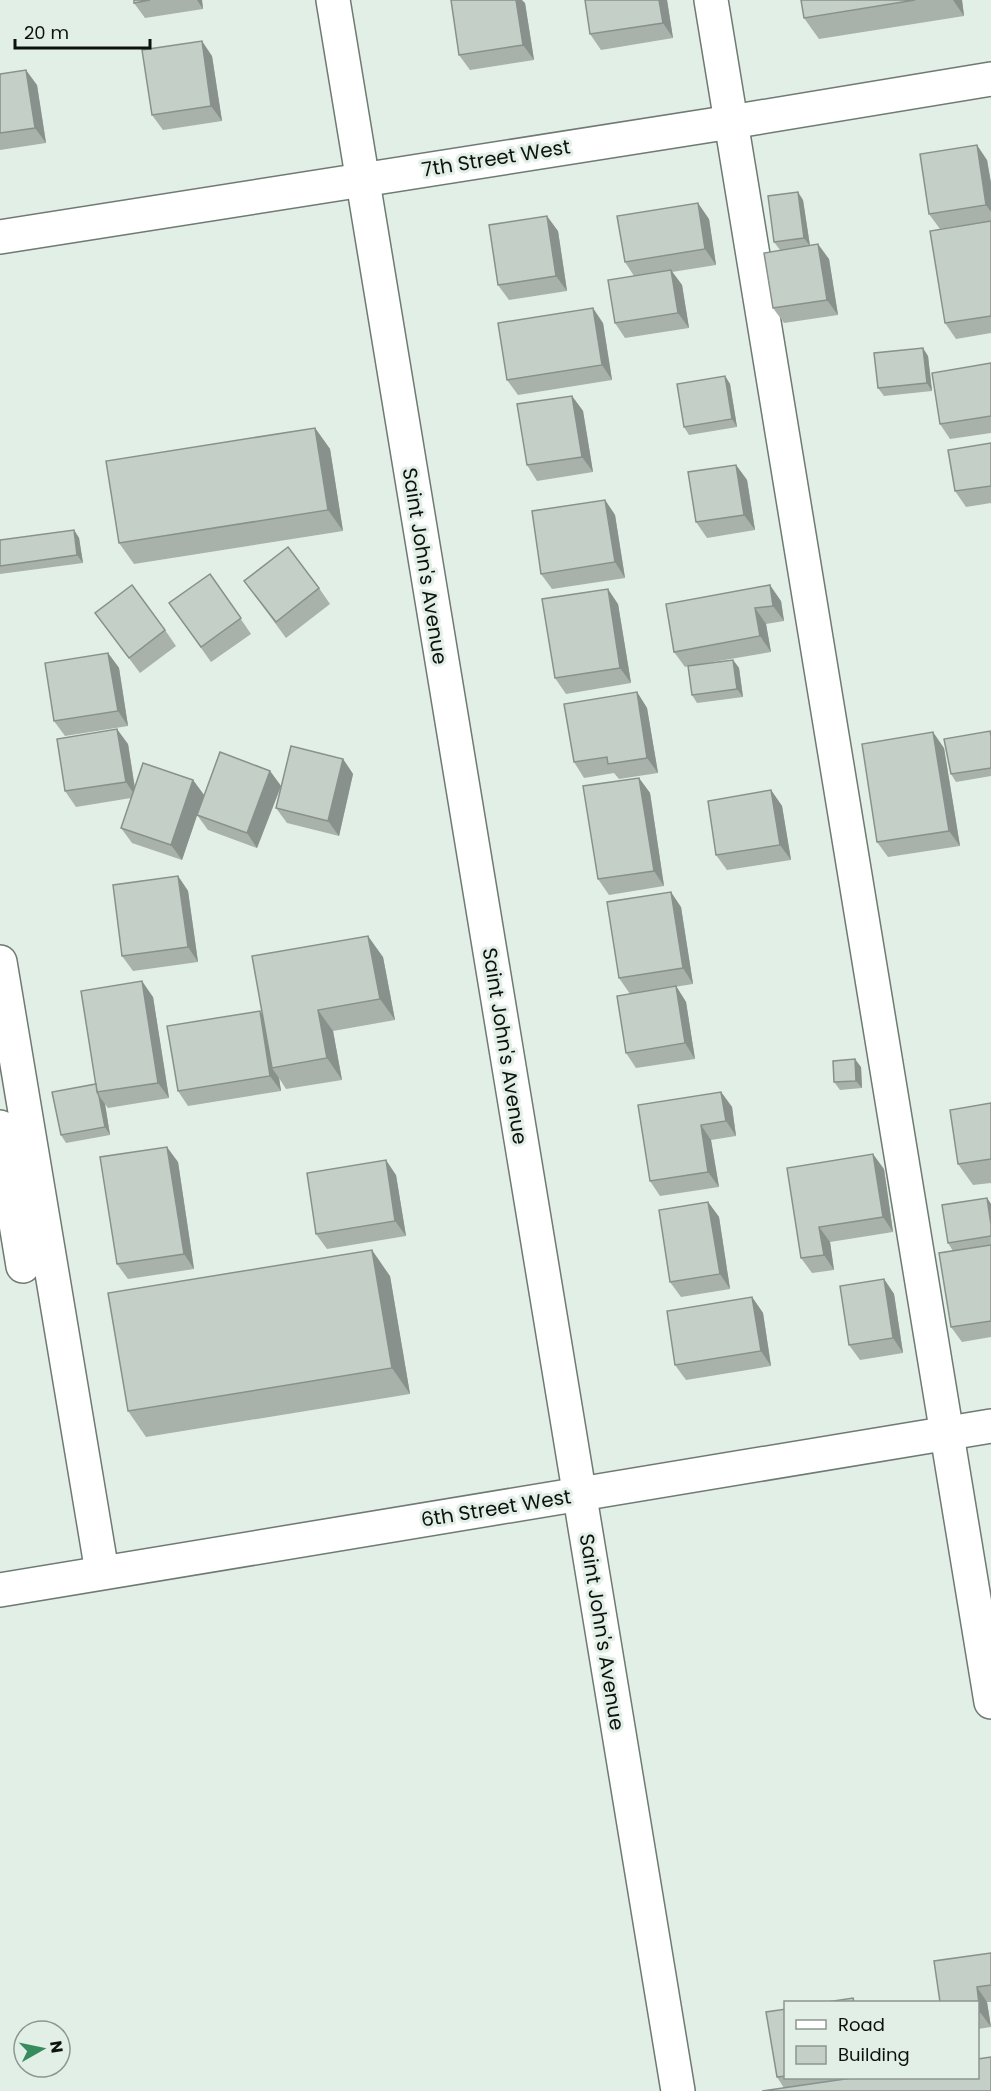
<svg xmlns="http://www.w3.org/2000/svg" width="991" height="2091" font-family="Poppins,sans-serif">
<rect width="100%" height="100%" fill="#e2efe6"/>
<g fill="none" stroke-linecap="round" stroke-linejoin="round">
<g stroke="#6e7a72" stroke-width="36">
<g id="minor">
<path d="M333,0l345,2091"/>
<path d="M711,0l280,1702"/>
<path d="M0,237l731,-115 260,-43"/>
<path d="M0,962l102,610"/>
<path d="M0,1127l23,139"/>
<path d="M0,1590l991,-164"/>
</g>
</g>
<use href="#minor" stroke="#fff" stroke-width="33"/>
</g>
<g fill="#a8b2ab">
<path d="M134,0h68l1,9 -58,9 -11,-15z"/>
<path d="M585,0h82l6,38 -72,12 -11,-16z"/>
<path d="M801,0h161l2,16 -145,23 -15,-21z"/>
<path d="M525,3l9,57 -64,10 -11,-15z"/>
<path d="M212,56l10,65 -59,9 -11,-15z"/>
<path d="M0,74l37,11 9,58 -46,7z"/>
<path d="M987,160l4,23v38l-51,8 -11,-15z"/>
<path d="M803,200l7,46 19,13 9,56 -54,8 -11,-15 7,-58 -6,-8z"/>
<path d="M709,219l7,46 -44,7 10,13 7,43 -64,10 -10,-15 19,-47 -9,-14z"/>
<path d="M991,221v112l-35,6 -11,-16z"/>
<path d="M558,231l9,60 -58,9 -11,-15z"/>
<path d="M603,323l9,57 -94,15 -11,-15z"/>
<path d="M928,356l4,35 -48,5 -6,-8z"/>
<path d="M991,363v70l-41,6 -10,-15z"/>
<path d="M725,376l5,8 7,43 -48,8 -5,-8z"/>
<path d="M572,396l11,15 10,61 -56,9 -10,-16z"/>
<path d="M315,428l15,21 13,82 -209,33 -15,-21z"/>
<path d="M991,443v60l-25,4 -11,-16z"/>
<path d="M736,465l11,15 8,50 -48,8 -11,-16z"/>
<path d="M605,500l10,15 10,63 -73,11 -11,-15z"/>
<path d="M74,530l5,8 4,25 -83,11v-34z"/>
<path d="M210,574l41,60 -40,28 -42,-59z"/>
<path d="M244,581l75,7 11,16 -44,34z"/>
<path d="M781,601l3,20 -18,3 5,28 -76,13 38,-5 6,8 4,29 -46,6 -5,-8 -4,-29 -3,1 -11,-15 -8,-48z"/>
<path d="M618,604l13,79 -65,11 -11,-16z"/>
<path d="M95,613l70,17 11,16 -36,27z"/>
<path d="M108,653l11,15 9,58 -63,10 -11,-15z"/>
<path d="M637,692l10,16 11,65 -39,6 -5,-6 -30,5 -10,-16z"/>
<path d="M990,731l1,1v44l-35,6 -5,-8z"/>
<path d="M128,744l7,43 58,-7 11,15 66,-24 11,15 -24,62 -49,-18 -11,-15 -15,45 -50,-17 -11,-15 10,-30 -55,9 -11,-16z"/>
<path d="M944,748l16,98 -72,11 -11,-15z"/>
<path d="M343,759l10,15 -14,62 -52,-13 -11,-15z"/>
<path d="M639,778l11,15 14,93 -55,9 -11,-16z"/>
<path d="M771,790l11,16 9,54 -64,10 -11,-15z"/>
<path d="M178,876l10,15 10,71 -65,9 -11,-15z"/>
<path d="M681,907l12,77 -63,10 -11,-16z"/>
<path d="M383,957l12,63 -62,11 9,49 -56,9 -7,-11 2,13 -93,15 -10,-15 84,-76z"/>
<path d="M676,986l10,16 9,57 -59,9 -10,-15z"/>
<path d="M153,997l16,101 -61,10 -3,-4 5,31 -44,8 -5,-8z"/>
<path d="M861,1067l1,21 -22,2 -6,-8z"/>
<path d="M721,1092l11,15 4,29 -25,4 8,47 -59,9 -10,-15z"/>
<path d="M991,1103v80l-18,2 -15,-21z"/>
<path d="M178,1162l16,107 -66,10 -11,-15z"/>
<path d="M787,1168l97,1 9,63 -63,10 4,28 -22,3 -11,-15z"/>
<path d="M396,1175l10,61 -79,13 -11,-15z"/>
<path d="M987,1198l4,6v41l-38,6 -5,-8z"/>
<path d="M708,1202l11,15 11,72 -49,8 -11,-15z"/>
<path d="M991,1245v92l-29,5 -11,-15z"/>
<path d="M390,1276l20,118 -264,43 -18,-26z"/>
<path d="M884,1279l10,15 9,59 -43,7 -11,-15z"/>
<path d="M752,1297l11,16 8,53 -85,14 -11,-15z"/>
<path d="M991,1953v49h-4l4,25 -13,2v-27h-38z"/>
<path d="M786,2009v69h192l-194,10 -7,-11z"/>
</g>
<g fill="#88918b">
<path d="M197,0h5l1,9z"/>
<path d="M516,0h6l3,3 9,57 -11,-15z"/>
<path d="M659,0h8l6,38 -10,-15z"/>
<path d="M953,0h9l2,16z"/>
<path d="M202,41l10,15 10,65 -11,-15z"/>
<path d="M26,70l11,15 9,58 -11,-15z"/>
<path d="M977,145l10,15 4,23v29l-5,-7z"/>
<path d="M798,192l5,8 7,46 -6,-8z"/>
<path d="M698,203l11,16 7,46 -11,-16z"/>
<path d="M547,216l11,15 9,60 -11,-15z"/>
<path d="M818,244l11,15 9,56 -11,-15z"/>
<path d="M671,270l11,15 7,43 -11,-15z"/>
<path d="M593,308l10,15 9,57 -10,-15z"/>
<path d="M923,348l5,8 4,35 -5,-8z"/>
<path d="M725,376l5,8 7,43 -5,-8z"/>
<path d="M572,396l11,15 10,61 -11,-15z"/>
<path d="M315,428l15,21 13,82 -15,-21z"/>
<path d="M736,465l11,15 8,50 -11,-15z"/>
<path d="M605,500l10,15 10,63 -10,-16z"/>
<path d="M74,530l5,8 4,25 -6,-8z"/>
<path d="M770,585l11,16 3,20 -11,-15z"/>
<path d="M608,589l10,15 13,79 -11,-15z"/>
<path d="M755,608l11,16 5,28 -11,-16z"/>
<path d="M108,653l11,15 9,58 -10,-15z"/>
<path d="M733,660l6,8 4,29 -6,-8z"/>
<path d="M637,692l10,16 11,65 -11,-15z"/>
<path d="M117,729l11,15 8,53 -10,-15z"/>
<path d="M933,732l11,16 16,98 -11,-15z"/>
<path d="M343,759l10,15 -14,62 -11,-15z"/>
<path d="M270,771l11,15 -24,62 -10,-15z"/>
<path d="M639,778l11,15 14,93 -10,-15z"/>
<path d="M193,780l11,15 -22,65 -11,-15z"/>
<path d="M771,790l11,16 9,54 -11,-15z"/>
<path d="M178,876l10,15 10,71 -10,-15z"/>
<path d="M671,892l10,15 12,77 -10,-16z"/>
<path d="M368,936l15,21 12,63 -15,-21z"/>
<path d="M142,981l11,16 16,101 -11,-15z"/>
<path d="M676,986l10,16 9,57 -10,-16z"/>
<path d="M318,1010l15,21 9,49 -15,-22z"/>
<path d="M260,1011l10,15 2,42 7,10 2,13 -11,-15z"/>
<path d="M855,1059l6,8 1,21 -6,-7z"/>
<path d="M721,1092l11,15 4,29 -10,-15z"/>
<path d="M99,1096l6,8 5,31 -5,-8z"/>
<path d="M701,1125l10,15 8,47 -11,-15z"/>
<path d="M167,1147l11,15 16,107 -10,-15z"/>
<path d="M873,1154l11,15 9,63 -10,-15z"/>
<path d="M386,1160l10,15 10,61 -11,-15z"/>
<path d="M987,1198l4,6v21z"/>
<path d="M708,1202l11,15 11,72 -10,-15z"/>
<path d="M819,1227l11,15 4,28 -10,-15z"/>
<path d="M372,1250l18,26 20,118 -18,-26z"/>
<path d="M884,1279l10,15 9,59 -10,-15z"/>
<path d="M752,1297l11,16 8,53 -10,-15z"/>
<path d="M977,1987l10,15 4,25 -11,-15z"/>
</g>
<g fill="#c3cfc7" stroke="#88918b" stroke-width="1.5">
<path d="M134,0h16l-16,3z"/>
<path d="M451,0h65l7,45 -64,10z"/>
<path d="M585,0h74l4,23 -73,11z"/>
<path d="M801,0h114l-111,18z"/>
<path d="M202,41l9,65 -59,9 -10,-65z"/>
<path d="M26,70l9,58 -35,5v-59z"/>
<path d="M977,145l9,60 -57,9 -9,-60z"/>
<path d="M798,192l6,46 -30,4 -6,-46z"/>
<path d="M698,203l7,46 -80,13 -8,-46z"/>
<path d="M547,216l9,60 -58,9 -9,-60z"/>
<path d="M991,221v95l-46,7 -15,-92z"/>
<path d="M818,244l9,56 -54,8 -9,-55z"/>
<path d="M671,270l7,43 -63,10 -7,-43z"/>
<path d="M593,308l9,57 -95,15 -9,-57z"/>
<path d="M923,348l4,35 -49,5 -4,-35z"/>
<path d="M991,363v53l-51,8 -8,-51z"/>
<path d="M725,376l7,43 -48,8 -7,-43z"/>
<path d="M572,396l10,61 -55,8 -10,-61z"/>
<path d="M315,428l13,82 -209,33 -13,-82z"/>
<path d="M991,443v43l-36,5 -7,-41z"/>
<path d="M736,465l8,50 -48,7 -8,-50z"/>
<path d="M605,500l10,62 -74,12 -9,-63z"/>
<path d="M74,530l3,25 -77,11v-26z"/>
<path d="M288,547l31,41 -43,34 -32,-41z"/>
<path d="M210,574l31,44 -40,29 -32,-44z"/>
<path d="M132,585l33,45 -36,28 -34,-45z"/>
<path d="M770,585l3,21 -18,2 5,28 -86,16 -8,-48z"/>
<path d="M608,589l12,79 -65,10 -13,-79z"/>
<path d="M108,653l10,58 -64,10 -9,-58z"/>
<path d="M733,660l4,29 -45,6 -4,-29z"/>
<path d="M637,692l10,66 -39,6 -1,-7 -33,5 -10,-58z"/>
<path d="M117,729l9,53 -61,9 -8,-52z"/>
<path d="M990,731l1,5v32l-40,6 -7,-35z"/>
<path d="M933,732l16,99 -72,11 -15,-98z"/>
<path d="M291,746l52,13 -15,62 -52,-13z"/>
<path d="M220,752l50,19 -23,62 -50,-18z"/>
<path d="M143,763l50,17 -22,65 -50,-17z"/>
<path d="M639,778l15,93 -56,8 -15,-93z"/>
<path d="M771,790l9,55 -64,10 -8,-54z"/>
<path d="M178,876l10,71 -66,9 -9,-71z"/>
<path d="M671,892l12,76 -64,10 -12,-76z"/>
<path d="M368,936l12,63 -62,11 9,48 -55,10 -20,-112z"/>
<path d="M142,981l16,102 -61,9 -16,-101z"/>
<path d="M676,986l9,57 -59,10 -9,-57z"/>
<path d="M260,1011l10,65 -92,15 -11,-65z"/>
<path d="M855,1059l1,22 -22,1 -1,-21z"/>
<path d="M96,1084l1,8 2,4 6,31 -44,8 -9,-43z"/>
<path d="M721,1092l5,29 -25,4 7,47 -58,9 -12,-76z"/>
<path d="M991,1103v56l-33,5 -8,-54z"/>
<path d="M167,1147l17,107 -67,10 -17,-107z"/>
<path d="M873,1154l10,63 -64,10 5,28 -23,3 -14,-90z"/>
<path d="M386,1160l9,61 -79,13 -9,-61z"/>
<path d="M987,1198l4,27v11l-43,7 -6,-38z"/>
<path d="M708,1202l12,72 -50,8 -11,-72z"/>
<path d="M991,1245v76l-40,6 -12,-74z"/>
<path d="M372,1250l20,118 -264,43 -20,-118z"/>
<path d="M884,1279l9,59 -44,7 -9,-59z"/>
<path d="M752,1297l9,54 -86,14 -8,-54z"/>
<path d="M991,1953v32l-14,2 3,25 -2,1v-11h-38l-6,-41z"/>
<path d="M853,1998l1,4h-27z"/>
<path d="M786,2009v67l-9,1 -11,-65z"/>
<path d="M991,2057v34h-229l90,-13h126v-19z"/>
</g>
<g text-anchor="middle" dominant-baseline="central" stroke-width="6" stroke-linejoin="round" paint-order="stroke">
<g font-size="20" fill="#0e120f" stroke="#e2efe6">
<text transform="translate(496 158) rotate(-9)">7th Street West</text>
<text transform="translate(425 566) rotate(81)">Saint John's Avenue</text>
<text transform="translate(505 1046) rotate(81)">Saint John's Avenue</text>
<text transform="translate(496 1508) rotate(-9)">6th Street West</text>
<text transform="translate(602 1632) rotate(81)">Saint John's Avenue</text>
</g>
</g>
<rect x="784" y="2001" width="195" height="78" fill="#e2efe6" stroke="#8d9790" stroke-width="1.5"/>
<rect x="796" y="2020" width="30" height="9" fill="#ffffff" stroke="#8d9790" stroke-width="1.5"/>
<text x="838" y="2031" font-size="18" fill="#0e120f">Road</text>
<rect x="796" y="2046" width="30" height="18" fill="#c3cfc7" stroke="#8d9790" stroke-width="1.5"/>
<text x="838" y="2061" font-size="18" fill="#0e120f">Building</text>
<g transform="translate(42 2049) rotate(81)"><circle r="28" fill="#e2efe6" stroke="#8d9790" stroke-width="1.5"/>
<path d="M0-4.5L10 22L0 15L-10 22Z" fill="#378c5f"/>
<text y="-9" font-size="16" font-weight="bold" text-anchor="middle" fill="#0e120f">N</text>
</g>
<path d="M15 39v9h135v-9" fill="none" stroke="#0e120f" stroke-width="3"/>
<text x="24" y="39" font-size="18" fill="#0e120f" stroke="#e2efe6" stroke-width="4.5" paint-order="stroke">20 m</text>
</svg>
